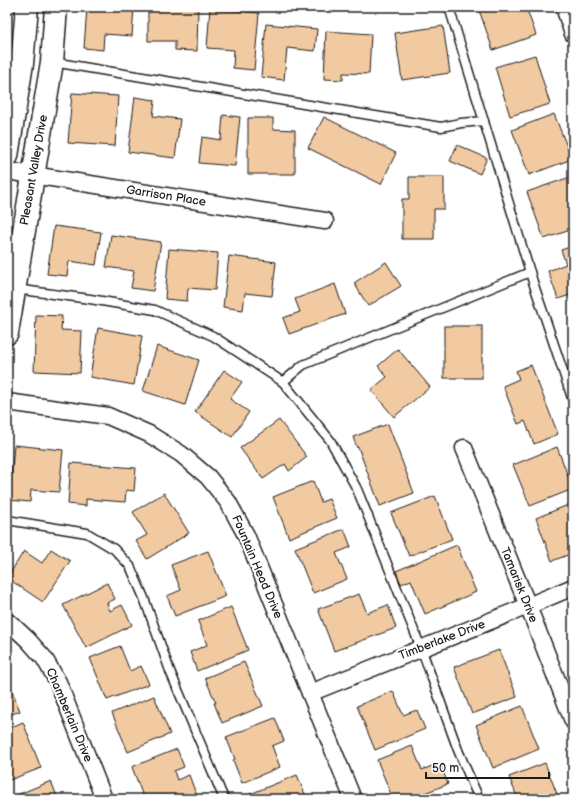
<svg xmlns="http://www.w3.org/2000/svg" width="580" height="806" font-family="'Balsamiq Sans',sans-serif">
<rect width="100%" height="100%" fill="#fff"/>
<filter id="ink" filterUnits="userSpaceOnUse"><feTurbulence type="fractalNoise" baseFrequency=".025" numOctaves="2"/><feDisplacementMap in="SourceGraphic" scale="8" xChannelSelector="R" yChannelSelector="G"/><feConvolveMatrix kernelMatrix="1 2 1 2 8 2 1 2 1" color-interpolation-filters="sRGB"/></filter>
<g filter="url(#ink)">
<g fill="#f2caa1" stroke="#1c1c1c">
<path d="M87,7h47l-2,29 -28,-2 -1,16 -19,-2z"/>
<path d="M148,7h50l-1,44 -22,-1v-9h-27z"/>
<path d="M478,7h48l10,28 -43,15z"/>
<path d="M210,8l49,5 -5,57 -21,-2 1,-18 -27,-2z"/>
<path d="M266,24l51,5 -2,22 -28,-3 -3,32 -23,-3z"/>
<path d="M443,26l7,47 -48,7 -7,-47z"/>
<path d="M326,31l45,3 -2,40 -26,-1v7l-19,-1z"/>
<path d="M535,55l15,49 -40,12 -15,-49z"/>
<path d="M72,93l46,3 -3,50 -47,-3z"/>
<path d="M135,97l20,3 -2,16 27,3 -5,39 -47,-6z"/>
<path d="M554,114l18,45 -43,16 -17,-45z"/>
<path d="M223,115l17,2 -5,49 -36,-3 3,-26 19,3z"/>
<path d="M324,117l72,36 -15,31 -73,-36z"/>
<path d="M248,118h25v11l22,1v44h-47z"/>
<path d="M457,145l30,13 -7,16 -30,-13z"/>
<path d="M573,176v53l-29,10 -17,-47z"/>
<path d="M409,177h35v32h-10v30h-32v-40h7z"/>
<path d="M54,226l47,6 -5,33 -27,-4 -2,15 -20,-2z"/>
<path d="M111,235l50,7 -8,49 -22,-3 3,-17 -28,-4z"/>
<path d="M573,246v48l-15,5 -10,-28 18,-7 -5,-14z"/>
<path d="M169,249l49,4 -3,37 -27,-2 -1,13 -22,-2z"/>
<path d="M229,256l47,6 -4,34 -27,-3 -2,17 -20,-3z"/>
<path d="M386,262l15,24 -33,20 -14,-23z"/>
<path d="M335,284l10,30 -56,20 -6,-16 17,-6 -5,-13z"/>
<path d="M36,315l26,1 -1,14 21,1 -2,42 -46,-2z"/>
<rect x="444" y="326" width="38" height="52"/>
<path d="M98,328l44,8 -8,49 -44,-8z"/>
<path d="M157,346l42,14 -14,45 -42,-14z"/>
<path d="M398,349l32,38 -36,30 -23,-27 16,-13 -9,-11z"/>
<path d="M531,365l27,69 -24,10 -9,-23 -7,3 -15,-38 16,-7 -3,-8z"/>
<path d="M224,370l18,12 -12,17 19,13 -17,25 -37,-25z"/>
<path d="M279,420l28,37 -18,14 -4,-7 -22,15 -23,-31z"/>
<path d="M388,424l26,69 -34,13 -22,-59 -1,1 -4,-11z"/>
<path d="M14,445l49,5 -4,42 -28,-2 -1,12 -21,-2z"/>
<path d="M557,447l16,42 -43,17 -17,-41z"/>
<path d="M71,463l65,5 -2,23 -8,-1 -1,12 -39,-3v7l-18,-2z"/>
<path d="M313,481l8,21 8,-3 8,19 -48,20 -16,-41z"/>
<path d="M164,493l25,40 -42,26 -11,-18 11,-6 -14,-23z"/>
<path d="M435,496l17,43 -43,17 -18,-43z"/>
<path d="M573,503v19l-2,1 2,4v26l-21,8 -16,-43z"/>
<path d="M344,529l7,18 -15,6 11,26 -34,14 -18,-45z"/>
<path d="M457,545l19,47 -51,22 -14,-34 -10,4 -5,-13z"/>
<path d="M51,549l19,12 -27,41 -36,-24 17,-27 18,12z"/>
<path d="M208,551l18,45 -51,20 -8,-20 14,-6 -10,-25z"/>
<path d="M107,583l8,16 -8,4 3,8 12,-6 10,20 -46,23 -23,-43z"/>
<path d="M359,594l8,19 21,-8 8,23 -62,23 -16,-42z"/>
<path d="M231,607l17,43 -51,21 -7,-19 17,-7 -9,-24z"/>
<path d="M120,646l10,25 11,-5 8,18 -42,16 -17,-42z"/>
<path d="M499,650l18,47 -45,17 -18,-47z"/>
<path d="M244,662l19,44 -41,17 -8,-20h2l-11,-25z"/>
<path d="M7,678l13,33 -13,5z"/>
<path d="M393,691l10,24 14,-5 8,19 -50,21 -18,-44z"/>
<path d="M154,696l16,38 -42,18 -16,-39z"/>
<path d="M522,706l17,43 -46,19 -17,-43z"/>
<path d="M275,718l9,23 -12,5 8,21 -38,16 -9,-23 2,-1 -9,-22z"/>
<path d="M23,722l18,46 -34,13v-52z"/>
<path d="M412,746l10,24 18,-7 8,21 -39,15h-16l-16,-39z"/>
<path d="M177,749l7,18 -10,4 3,9 12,-5 7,19 -12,5h-40l-12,-32z"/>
<path d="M545,763l14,36h-41l-9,-22z"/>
<path d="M297,775l10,24h-55l-2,-5z"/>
<path d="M51,781l7,18h-51z"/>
</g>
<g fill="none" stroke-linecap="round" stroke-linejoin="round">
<g stroke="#1c1c1c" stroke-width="11">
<g id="lane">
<path d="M449,7l84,275 40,119"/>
<path d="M53,62l388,65 20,-4 23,-2"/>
<path d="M15,289l75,10 65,11 58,26 70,46 47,58 27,49 64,159 37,102 21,49"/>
<path d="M283,382l20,-17 227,-93"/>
<path d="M7,520l80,13 27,16 16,17 14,32 26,73 54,128"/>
</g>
</g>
<g stroke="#1c1c1c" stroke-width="19">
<g id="street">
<path d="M564,7l9,27"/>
<path d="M7,171l318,50"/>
<path d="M7,402l101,14 41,18 32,20 27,23 20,25 18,33 107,264"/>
<path d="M464,448l64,158 45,115"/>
<path d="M7,622l3,1 18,17 16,18 14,24 46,117"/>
<path d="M310,693l218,-87 45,-19"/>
</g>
</g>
<g stroke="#1c1c1c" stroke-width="25">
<g id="secondary">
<path d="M7,156l15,-92 5,-57"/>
<path d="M7,333l45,-271 4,-55"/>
</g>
</g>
<use href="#lane" stroke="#fff" stroke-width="8"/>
<use href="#street" stroke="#fff" stroke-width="16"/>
<use href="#secondary" stroke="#fff" stroke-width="22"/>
</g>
</g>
<g text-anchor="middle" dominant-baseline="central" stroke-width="4" stroke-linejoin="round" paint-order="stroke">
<g font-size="12" fill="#1c1c1c" stroke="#fff">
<text transform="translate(34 170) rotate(-80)">Pleasant Valley Drive</text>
<text transform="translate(166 196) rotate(9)">Garrison Place</text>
<text transform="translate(257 567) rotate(67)">Fountain Head Drive</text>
<text transform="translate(519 585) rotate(68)">Tamarisk Drive</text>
<text transform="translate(442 640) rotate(-21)">Timberlake Drive</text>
<text transform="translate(69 715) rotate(67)">Chamberlain Drive</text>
</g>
</g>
<rect width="580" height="806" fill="none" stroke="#fff" stroke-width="24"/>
<rect x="12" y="12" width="556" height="782" fill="none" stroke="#1c1c1c" stroke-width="1.5" filter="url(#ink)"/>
<path d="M426 772v6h123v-6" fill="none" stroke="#1c1c1c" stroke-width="2"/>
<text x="432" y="772" font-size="12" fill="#1c1c1c" stroke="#ffffff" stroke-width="3" paint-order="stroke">50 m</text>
</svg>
